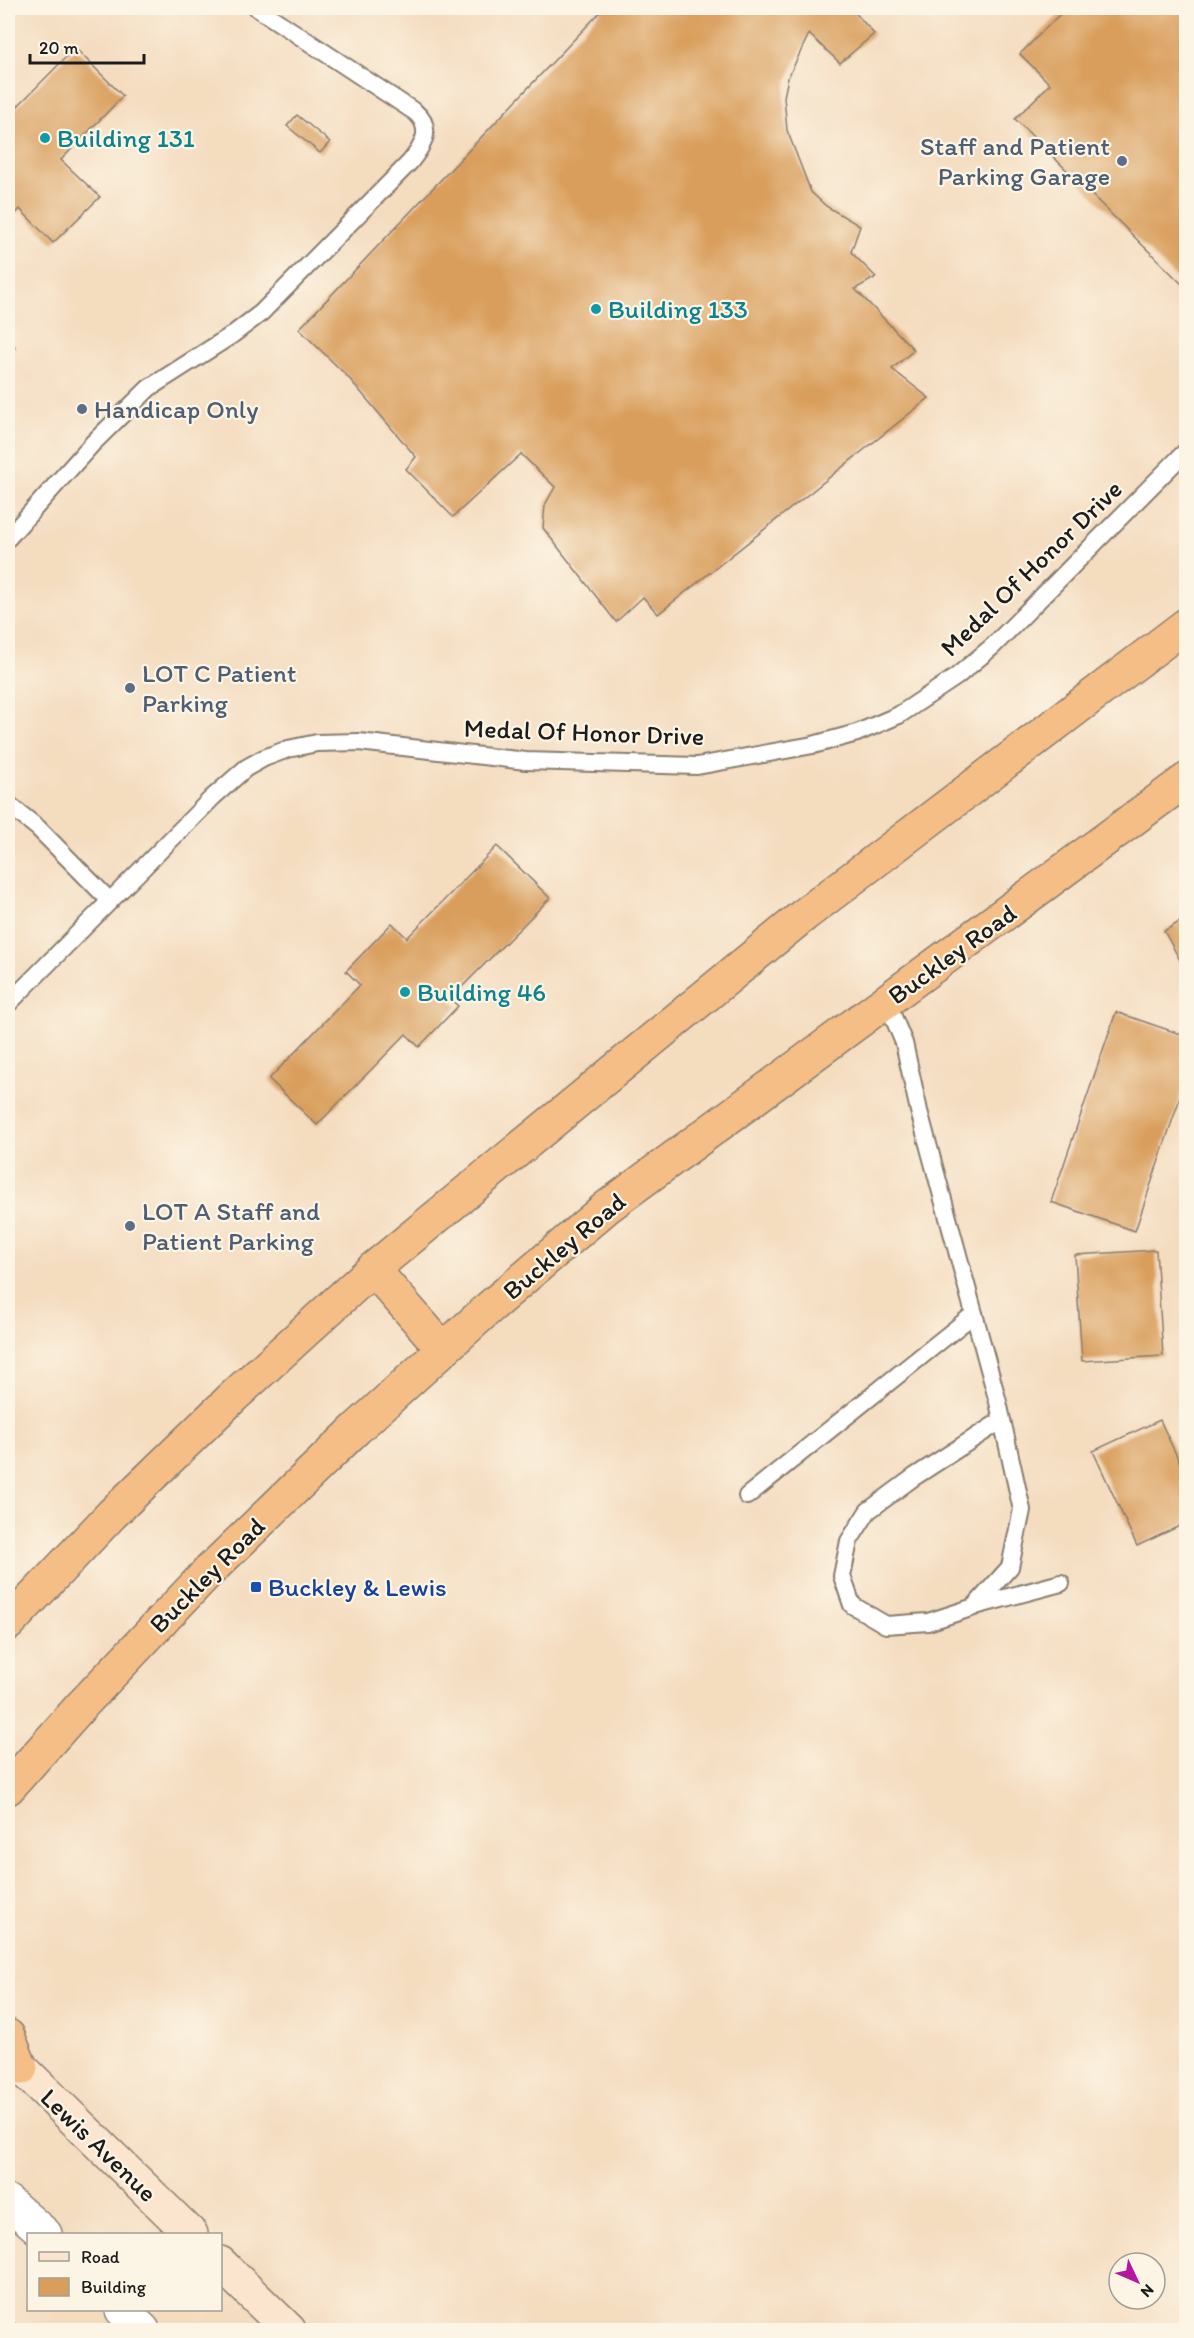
<svg xmlns="http://www.w3.org/2000/svg" width="1194" height="2338" font-family="Itim,sans-serif">
<rect width="100%" height="100%" fill="#fcf5e5"/>
<filter id="ink" filterUnits="userSpaceOnUse"><feTurbulence type="fractalNoise" baseFrequency=".0167" numOctaves="2"/><feDisplacementMap in="SourceGraphic" scale="12" xChannelSelector="R" yChannelSelector="G"/><feConvolveMatrix kernelMatrix="1 2 1 2 8 2 1 2 1" color-interpolation-filters="sRGB"/></filter>
<filter id="wash" filterUnits="userSpaceOnUse"><feTurbulence type="fractalNoise" baseFrequency=".008" numOctaves="4" result="noise"/><feDisplacementMap in="SourceGraphic" scale="24" xChannelSelector="R" yChannelSelector="G"/><feGaussianBlur stdDeviation="1.35" result="paint"/><feColorMatrix in="noise" values="0 0 0 0 0 0 0 0 0 0 0 0 0 0 0 0 0 1.4 0 .05"/><feComposite in="paint" operator="in"/></filter>
<g filter="url(#wash)">
<rect width="100%" height="100%" fill="#f4dcbf"/>
<g id="blocks">
<g fill="#d99e5b">
<path d="M604,8h247l23,26 -34,29 -31,-29 -21,44 -4,19 3,33 24,62 15,14 34,20 -9,26 25,25 -21,12 59,61 -22,19 37,29 -271,216 -15,-17 -27,25 -73,-94 2,-23 10,-18 -34,-33 -68,63 -47,-48 10,-12 -68,-80 -49,-48z"/>
<path d="M1066,8h120v280l-171,-169 35,-35 -30,-30z"/>
<path d="M75,48l48,48 -62,64 39,37 -47,46 -33,-34 -12,13v-106z"/>
<path d="M297,115l33,27 -10,11 -33,-27z"/>
<path d="M8,340l7,7 -7,7z"/>
<path d="M497,846l53,52 -100,101 8,7 -39,41 -13,-13 -89,91 -48,-46 91,-94 -14,-14 46,-48 15,15z"/>
<path d="M1186,918v53l-22,-40z"/>
<path d="M1116,1012l70,24v44l-51,151 -84,-29z"/>
<path d="M1156,1250l7,106 -81,5 -7,-106z"/>
<path d="M1160,1420l26,56v47l-49,23 -44,-95z"/>
<path d="M8,2317l13,13h-13z"/>
</g>
</g>
</g>
<g filter="url(#ink)">
<use href="#blocks" fill-opacity="0" stroke="#887c6e" stroke-width="1.5"/>
<g fill="none" stroke-linecap="round" stroke-linejoin="round">
<g stroke="#887c6e" stroke-width="20">
<g id="lane">
<path d="M8,538l85,-95 56,-55 83,-53 29,-22 149,-151c13,-16 24,-34 5,-50l-158,-104"/>
<path d="M8,804l30,24 72,73"/>
<path d="M887,1002l17,41 15,68 79,291 24,108 -12,57 -36,40 -46,15 -42,3 -34,-20 -10,-29 7,-35 19,-30 46,-34 88,-57"/>
<path d="M8,1004l205,-207 33,-29 18,-10 24,-9 29,-6 42,-1 167,19 171,5 116,-21 44,-12 42,-18 57,-38 37,-31 193,-195"/>
<path d="M747,1496l227,-182"/>
<path d="M975,1606l86,-23"/>
</g>
</g>
<g stroke="#887c6e" stroke-width="36">
<g id="street">
<path d="M8,2202l37,32"/>
<path d="M122,2310l21,20"/>
</g>
</g>
<g stroke="#887c6e" stroke-width="36">
<g id="secondary">
<path d="M8,2055l183,179"/>
<path d="M220,2263l69,67"/>
</g>
</g>
<g stroke="#887c6e" stroke-width="36">
<g id="highway">
<path d="M373,1269l70,80"/>
<path d="M8,1624l104,-110 122,-118 139,-127 431,-354 382,-290"/>
<path d="M8,1788l74,-83 124,-131 150,-145 134,-122 117,-100 579,-427"/>
<path d="M8,2036l13,32"/>
</g>
</g>
<use href="#lane" stroke="#fff" stroke-width="16"/>
<use href="#street" stroke="#fff" stroke-width="33"/>
<use href="#secondary" stroke="#fbe5cf" stroke-width="33"/>
<use href="#highway" stroke="#f6be87" stroke-width="33"/>
</g>
</g>
<g fill="#0f9aa8" stroke="#fcf5e5" stroke-width="2">
<circle cx="45" cy="138" r="6"/>
<circle cx="596" cy="309" r="6"/>
<circle cx="405" cy="992" r="6"/>
</g>
<g fill="#5c6f8a" stroke="#fcf5e5" stroke-width="2">
<circle cx="1122" cy="161" r="6"/>
<circle cx="82" cy="409" r="6"/>
<circle cx="130" cy="688" r="6"/>
<circle cx="130" cy="1226" r="6"/>
</g>
<rect fill="#1a4fb4" stroke="#fcf5e5" stroke-width="2" x="250" y="1581" width="12" height="12" rx="3"/>
<g text-anchor="middle" dominant-baseline="central" stroke-width="4.5" stroke-linejoin="round" paint-order="stroke">
<g font-size="26" fill="#0d838f" stroke="#fcf5e5" text-anchor="start">
<text x="57" y="138">Building 131</text>
<text x="608" y="309">Building 133</text>
<text x="417" y="992">Building 46</text>
</g>
<g font-size="26" fill="#4e5e75" stroke="#fcf5e5" text-anchor="start">
<text x="1110" y="146" text-anchor="end">Staff and Patient<tspan x="1110" dy="30">Parking Garage</tspan></text>
<text x="94" y="409">Handicap Only</text>
<text x="142" y="673">LOT C Patient<tspan x="142" dy="30">Parking</tspan></text>
<text x="142" y="1211">LOT A Staff and<tspan x="142" dy="30">Patient Parking</tspan></text>
</g>
<g font-size="26" fill="#1c1c1c" stroke="#fcf5e5">
<text transform="translate(1031 568) rotate(-44)">Medal Of Honor Drive</text>
<text transform="translate(584 732) rotate(2)">Medal Of Honor Drive</text>
<text transform="translate(952 954) rotate(-36)">Buckley Road</text>
<text transform="translate(564 1246) rotate(-40)">Buckley Road</text>
<text transform="translate(207 1575) rotate(-45)">Buckley Road</text>
<text transform="translate(99 2145) rotate(44)">Lewis Avenue</text>
</g>
<g font-size="26" fill="#164399" stroke="#fcf5e5" text-anchor="start">
<text x="268" y="1587">Buckley &amp; Lewis</text>
</g>
</g>
<rect width="1194" height="2338" fill="none" stroke="#fcf5e5" stroke-width="30"/>
<rect x="27" y="2233" width="195" height="78" fill="#fcf5e5" stroke="#a29e95" stroke-width="1.5"/>
<rect x="39" y="2252" width="30" height="9" fill="#fbe5cf" stroke="#a29e95" stroke-width="1.5"/>
<text x="81" y="2263" font-size="18" fill="#1c1c1c">Road</text>
<rect x="39" y="2278" width="30" height="18" fill="#d99e5b" stroke="#a29e95" stroke-width="1.5"/>
<text x="81" y="2293" font-size="18" fill="#1c1c1c">Building</text>
<g transform="translate(1137 2281) rotate(134)"><circle r="28" fill="#fcf5e5" stroke="#a29e95" stroke-width="1.5"/>
<path d="M0-4.5L10 22L0 15L-10 22Z" fill="#b5179e"/>
<text y="-9" font-size="16" font-weight="bold" text-anchor="middle" fill="#1c1c1c">N</text>
</g>
<path d="M30 54v9h114v-9" fill="none" stroke="#1c1c1c" stroke-width="3"/>
<text x="39" y="54" font-size="18" fill="#1c1c1c" stroke="#fcf5e5" stroke-width="4.5" paint-order="stroke">20 m</text>
</svg>
